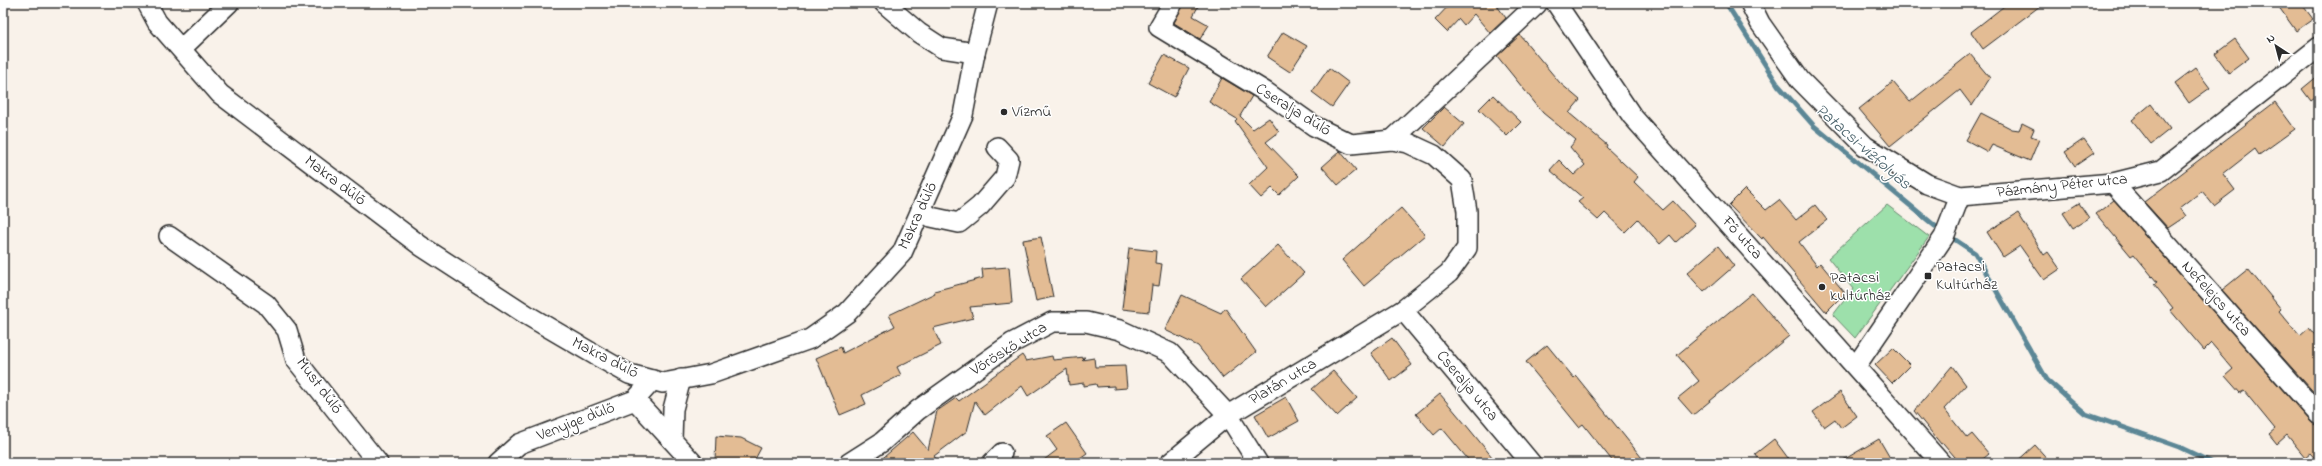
<svg xmlns="http://www.w3.org/2000/svg" width="2322" height="466" font-family="'Indie Flower',sans-serif">
<rect width="100%" height="100%" fill="#f9f2ea"/>
<filter id="ink" filterUnits="userSpaceOnUse"><feTurbulence type="fractalNoise" baseFrequency=".025" numOctaves="2"/><feDisplacementMap in="SourceGraphic" scale="8" xChannelSelector="R" yChannelSelector="G"/><feConvolveMatrix kernelMatrix="1 2 1 2 8 2 1 2 1" color-interpolation-filters="sRGB"/></filter>
<g filter="url(#ink)">
<path fill="#9de0ab" stroke="#64866b" d="M1887,205l42,32 -74,101 -22,-23 20,-26 -25,-31z"/>
<g fill="none" stroke-linecap="round" stroke-linejoin="round">
<g stroke="#5c8796" stroke-width="5">
<path d="M1726,3l52,82 36,41 121,100"/>
<path d="M1954,239l21,14 72,127 39,34 93,33 34,16"/>
</g>
</g>
<g fill="#e3bc94" stroke="#2b2b2b">
<path d="M1184,3h16l-7,13 16,9 -9,14 -26,-16z"/>
<path d="M1451,3h44l11,15 -16,15 -16,-19 -10,11 -5,-6 -12,13 -12,-12z"/>
<path d="M2008,3h36l-61,46 -12,-17z"/>
<path d="M2276,3h25l12,16 -17,12z"/>
<path d="M1283,32l24,14 -17,26 -23,-15z"/>
<path d="M1520,35l40,48 20,17 -11,13 38,32 -1,2 32,30 -4,5 29,28 10,-9 22,24 -19,17 -6,-7 -10,9 -22,-25 -13,13 -20,-19 -7,7 -20,-18 5,-4 -33,-28 9,-10 15,15 11,-10 -15,-18 6,-7 -33,-27 -46,-57z"/>
<path d="M2235,39l14,19 -20,15 -14,-19z"/>
<path d="M1970,54l20,24 -18,28 -12,-16 -70,56 -31,-37 34,-27 17,20z"/>
<path d="M1164,55l25,13 -15,29 -26,-14z"/>
<path d="M1329,68l20,15 -17,24 -20,-15z"/>
<path d="M2195,68l15,20 -21,15 -14,-20z"/>
<path d="M2319,75v20l-8,6 -9,-12z"/>
<path d="M1222,78l30,18 -12,20 13,13 16,-11 10,14 -13,10 33,34 -20,19 -7,-7 -11,10 -12,-13 19,-18 -33,-46 2,-2 -28,-17z"/>
<path d="M1493,95l28,27 -14,14 -28,-27z"/>
<path d="M2275,102l20,27 -36,26 -4,-6 -32,25 12,16 -21,16 -12,-15 -22,17 6,8 -18,12 -24,-26z"/>
<path d="M2151,104l19,25 -19,15 -19,-24z"/>
<path d="M1444,107l20,17 -19,23 -22,-19z"/>
<path d="M1981,113l31,16 7,1 3,-7 12,6 -3,7 8,3 -9,22 -38,-16 -4,7 -22,-12z"/>
<path d="M2084,139l10,14 -19,13 -10,-14z"/>
<path d="M1340,151l16,19 -18,15 -16,-18z"/>
<path d="M1745,189l21,21 13,-10 17,20 19,-15 12,15 -28,22 18,24 3,-3 25,30 -19,19 -63,-75 -1,2 -33,-34z"/>
<path d="M2114,200l197,222 8,4v37l-9,-10 -5,4 -18,-22 -10,9 -8,-10 6,-5 -31,-38 -4,2 -15,-17 8,-7 -22,-26 -7,7 -34,-40 3,-2 -19,-24 3,-2 -23,-28 -3,2 -35,-42z"/>
<path d="M2079,203l10,15 -16,10 -10,-15z"/>
<path d="M1401,208l24,27 -61,51 -22,-26z"/>
<path d="M2018,213l26,42 4,-3 12,17 -16,11 -24,-34 -17,11 -16,-25z"/>
<path d="M1041,237l12,60 -17,4 -13,-61z"/>
<path d="M1278,245l26,28 -38,34 -25,-28z"/>
<path d="M1718,246l16,20 -30,26 -17,-19z"/>
<path d="M1129,248l27,3 -1,12 7,1 -3,22 -7,-1 -3,27 -27,-3z"/>
<path d="M1009,267l3,36 -42,4 3,11 -40,10 8,17 -44,22 4,8 -39,20 4,9 -26,11 -24,-57 25,-11 2,6 52,-27 -6,-11 46,-22 -1,-2 49,-13 -1,-9z"/>
<path d="M2248,269l33,40 -2,2 21,25 9,-8 10,12v58l-97,-108z"/>
<path d="M1752,293l37,43 -96,79 -15,-17 21,-17 -22,-26z"/>
<path d="M1182,295l39,18 4,-5 31,44 -33,26 -25,-32 -33,-16z"/>
<path d="M1392,338l20,27 -21,16 -20,-28z"/>
<path d="M1547,345l27,33 2,-2 70,87h-32l-31,-39 -4,3 -53,-65z"/>
<path d="M1893,348l17,17 -18,18 -17,-18z"/>
<path d="M1022,355l4,6 26,-5 1,4 32,-3 -3,3 12,-2 1,9 30,-1 2,22 -13,1v-3l-17,1 -1,-3 -12,2v-3l-15,2 -2,-16 -39,27 -6,-10 -37,29 -10,-14 -8,30 -33,25 5,7h-62l36,-31 15,18 9,-39 19,-13 3,3z"/>
<path d="M1952,366l14,19 -22,24 23,29 5,-4 17,20 -11,9h-18l-17,-20 -2,1 -27,-33z"/>
<path d="M1333,371l24,27 -20,18 -25,-27z"/>
<path d="M1840,392l17,24 -16,12 -6,-9 -11,8 -11,-15z"/>
<path d="M1440,394l26,31 31,38h-26l-29,-35 -8,7 -18,-21z"/>
<path d="M1286,397l13,24 -31,17 -13,-23z"/>
<path d="M1066,423l21,30 -14,10h-33l17,-13 -10,-14z"/>
<path d="M716,436l25,2 20,10 -8,15 -38,-1z"/>
<path d="M1774,439l14,19 -6,5h-20l-7,-9z"/>
<path d="M1879,439l14,24h-55z"/>
<path d="M2035,445l16,18h-36z"/>
</g>
<g fill="none" stroke-linecap="round" stroke-linejoin="round">
<g stroke="#2b2b2b" stroke-width="22">
<g id="street">
<path d="M147,3l10,19 63,72 201,152 106,69 70,41 32,18 34,9 48,-9 99,-35 37,-26 55,-60 61,-138 12,-62 13,-50"/>
<path d="M884,3l35,30 23,15 33,5"/>
<path d="M1556,3l76,113 309,347"/>
<path d="M1750,3l10,20 40,57 65,66 62,38 33,12 153,-13 48,-12 158,-124"/>
<path d="M181,49l48,-46"/>
<path d="M1392,140l145,-136"/>
<path d="M2113,183l206,232"/>
<path d="M921,209l10,8 28,6 21,-17 25,-29 4,-17 -12,-13"/>
<path d="M169,236l97,68 21,26 9,30 82,103"/>
<path d="M1403,310l128,153"/>
<path d="M1856,366l88,-129 16,-41"/>
<path d="M635,400l58,63"/>
<path d="M672,440l1,-31 8,-30"/>
<path d="M498,463l21,-19 116,-44 18,-20"/>
<path d="M849,463l33,-21 36,-32 94,-67 40,-21h34l34,8 50,23 58,62 30,48"/>
<path d="M992,463l10,-10"/>
<path d="M1170,463l58,-48 175,-105 46,-37 18,-25v-37l-5,-31 -28,-25 -26,-12 -16,-3 -41,4 -37,-18 -48,-34 -107,-65 14,-24"/>
</g>
</g>
<use href="#street" stroke="#fff" stroke-width="19"/>
</g>
</g>
<g fill="#2b2b2b" stroke="#fff" stroke-width="1.5">
<circle cx="1004" cy="112" r="4"/>
<rect x="1924" y="272" width="8" height="8" rx="2"/>
<circle cx="1822" cy="287" r="4"/>
</g>
<g text-anchor="middle" dominant-baseline="central" stroke-width="3" stroke-linejoin="round" paint-order="stroke">
<g font-size="16" fill="#2b2b2b" stroke="#fff">
<text transform="translate(1293 110) rotate(32)">Cseralja dűlő</text>
<text transform="translate(335 181) rotate(37)">Makra dűlő</text>
<text transform="translate(2062 186) rotate(-6)">Pázmány Péter utca</text>
<text transform="translate(918 216) rotate(-65)">Makra dűlő</text>
<text transform="translate(1742 238) rotate(48)">Fő utca</text>
<text transform="translate(2216 299) rotate(48)">Nefelejcs utca</text>
<text transform="translate(1009 349) rotate(-32)">Vöröskő utca</text>
<text transform="translate(605 358) rotate(27)">Makra dűlő</text>
<text transform="translate(1283 382) rotate(-31)">Platán utca</text>
<text transform="translate(319 386) rotate(53)">Must dűlő</text>
<text transform="translate(1467 386) rotate(50)">Cseralja utca</text>
<text transform="translate(576 422) rotate(-21)">Venyige dűlő</text>
</g>
<g font-size="16" fill="#2b2b2b" stroke="#fff" text-anchor="start">
<text x="1012" y="112">Vízmű</text>
<text x="1936" y="267">Patacsi<tspan x="1936" dy="18">Kultúrház</tspan></text>
<text x="1830" y="278">Patacsi<tspan x="1830" dy="18">kultúrház</tspan></text>
</g>
<g font-size="17" font-style="italic" fill="#48616a" stroke="#fff">
<text transform="translate(1863 147) rotate(41)">Patacsi-vízfolyás</text>
</g>
</g>
<rect width="2322" height="466" fill="none" stroke="#fff" stroke-width="16"/>
<rect x="8" y="8" width="2306" height="450" fill="none" stroke="#2b2b2b" stroke-width="1.5" filter="url(#ink)"/>
<g transform="translate(2276 46) rotate(324)" stroke="#ffffff" stroke-width="3" paint-order="stroke">
<path d="M0-3L7 15L0 10L-7 15Z" fill="#2b2b2b"/>
<text y="-6" font-size="11" font-weight="bold" text-anchor="middle" fill="#2b2b2b">N</text>
</g>
</svg>
